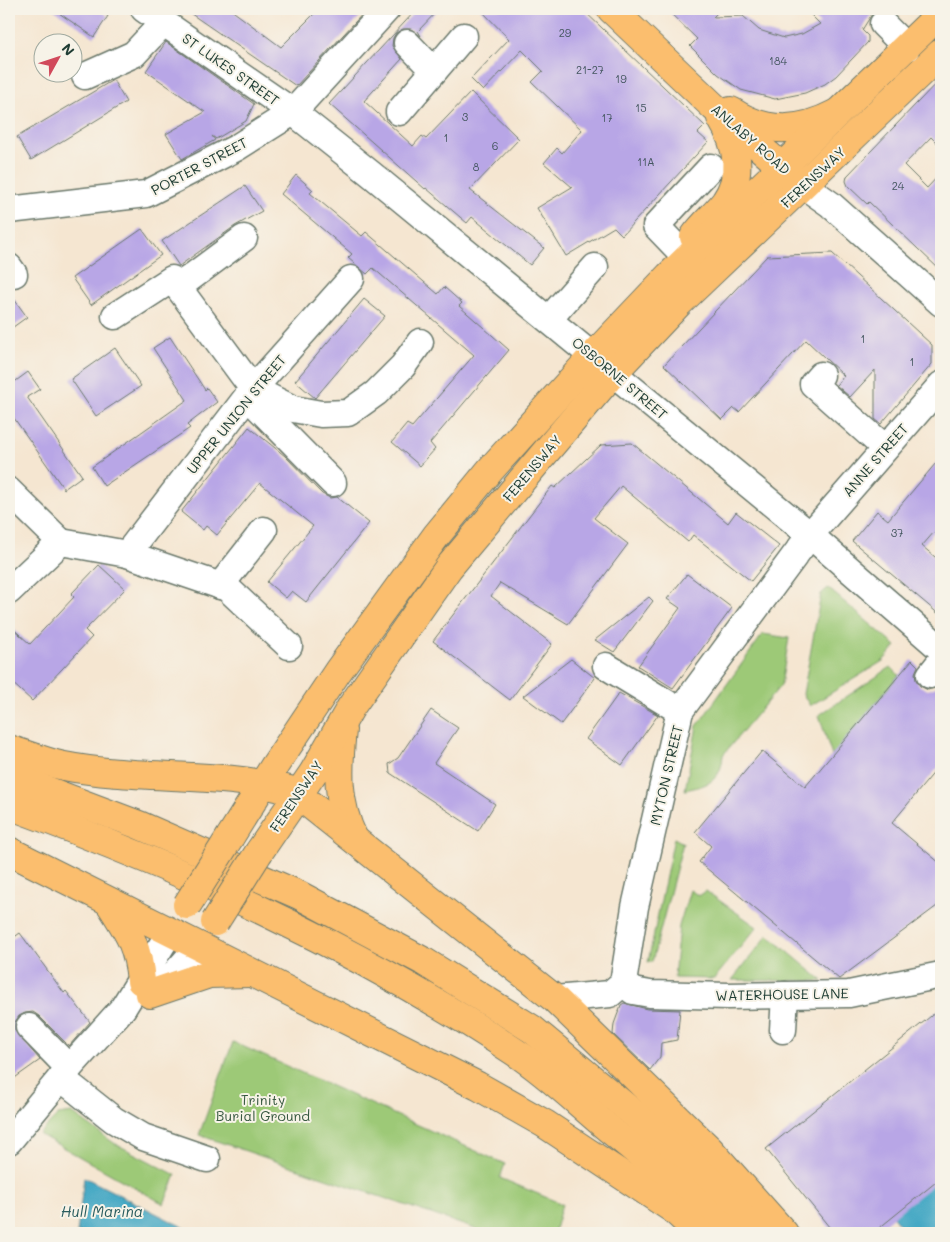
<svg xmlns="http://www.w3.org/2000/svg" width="950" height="1242" font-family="Mali,sans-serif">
<rect width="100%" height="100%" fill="#f7f3e8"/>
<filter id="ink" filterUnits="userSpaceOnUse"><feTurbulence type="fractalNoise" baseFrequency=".02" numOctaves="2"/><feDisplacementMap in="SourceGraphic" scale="10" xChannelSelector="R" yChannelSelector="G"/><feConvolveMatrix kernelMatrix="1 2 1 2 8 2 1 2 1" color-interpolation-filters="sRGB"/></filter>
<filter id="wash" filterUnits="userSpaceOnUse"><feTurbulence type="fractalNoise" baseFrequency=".0096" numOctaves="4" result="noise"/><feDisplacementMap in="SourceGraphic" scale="20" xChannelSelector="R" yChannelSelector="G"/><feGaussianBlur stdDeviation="1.12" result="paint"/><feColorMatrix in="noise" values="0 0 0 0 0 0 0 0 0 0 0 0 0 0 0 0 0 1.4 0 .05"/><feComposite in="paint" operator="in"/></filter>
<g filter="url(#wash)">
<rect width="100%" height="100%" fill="#f5e6d1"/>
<g fill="#9dc977" stroke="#5e8356">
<path d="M828,588l68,58 -13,15 -73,45 -7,-12 18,-100z"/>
<path d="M763,634l26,4 -8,47 -58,70c-2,27 -15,30 -38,35l12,-64z"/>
<path d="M891,667l8,8 -67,81 -13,-41z"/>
<path d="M674,838l9,5 -31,119h-4z"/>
<path d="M690,890l9,6 7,-5 51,36 -43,52 -40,-1 5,-52z"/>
<path d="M768,935l55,46 -91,-1z"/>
<path d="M233,1042l272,122 -5,14 62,26 -8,29h-67l-288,-98z"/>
<path d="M72,1113l42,30 62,32 -12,29 -125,-70 19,-19z"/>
</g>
<g fill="#44a8c4" stroke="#32727c">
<path d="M941,1090v143h-35l-55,-70z"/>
<path d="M84,1177l111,56h-118z"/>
</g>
<g id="blocks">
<g fill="#b8a6e6">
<path d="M53,9h45l10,7 -14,21z"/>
<path d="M184,9h46l51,38 38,-38h48l-71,77z"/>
<path d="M417,9h22l-21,22 3,5 -10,-7h-8l-7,4 -3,5 -1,8 10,13 -38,42 49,45 9,-10 4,3 45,-47 48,47 -49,51 74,58 -14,17 -58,-48 -5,6 -41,-35 -1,1 -96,-85z"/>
<path d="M480,9h102l123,117 -7,7 10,9 -86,93 -8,-8 -48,29 -29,-48 35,-21 -28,-24 13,-15 5,5 20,-23 -50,-48 11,-11 -21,-21 -39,41 -12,-12 38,-40z"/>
<path d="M666,9h55l-8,8 30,-1 16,14 25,8 18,-4 18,-10 -15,-15h74l-7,5 -10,16 6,6v6l-32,34 -11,8 -20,9 -30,6 -34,-9 -23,-16 -28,-28 7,-7z"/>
<path d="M166,42l88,62 -8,17 -30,18 -4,-3 3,4 -33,19 -16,-25 39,-22 -59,-41z"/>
<path d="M941,78v69l-10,-10 -27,28 23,23 14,-15v98l-72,-69 -2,2 -19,-18 -2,-5 1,-5z"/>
<path d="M113,80l13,22 -95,58 -14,-23z"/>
<path d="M296,175l17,15 -3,3 52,43 4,-4 72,62 6,-7 18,16 -3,3 50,44 -79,93 5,6 -15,17 -28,-24 15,-18 5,3 62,-72 -101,-87 -6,6 -19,-16 4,-4 -71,-60z"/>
<path d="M245,186l17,25 -27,15 -56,40 -17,-25z"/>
<path d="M142,229l19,26 -70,50 -19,-27z"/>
<path d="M832,253l100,92v19l-51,60 -6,-5v-49l-25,27 -14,-12 8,-9 -38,-36 -67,72 -5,-4 -12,12 -58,-55 103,-109z"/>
<path d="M9,292l18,25 -18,13z"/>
<path d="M364,299l21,17 -70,82 -20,-17z"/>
<path d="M170,337l35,53 2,-2 10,14 -30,23 3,3 -86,58 -12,-19 95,-67 -34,-52z"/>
<path d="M115,348l26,38 -45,30 -25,-37z"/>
<path d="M28,372l12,17 -13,8 55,79 -18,13 -55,-78v-25z"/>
<path d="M249,427l36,29 37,38 8,4 7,-1 32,26 -63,79 -14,-11 -6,7 -19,-16 46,-56 -53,-43 -43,52 -11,-9 -3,4 -22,-18z"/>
<path d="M632,443l96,80 8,-11 43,34 -28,35 -58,-46 -5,7 -67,-56 -27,32 34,26 -60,80 -68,-41 -9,13 61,48 -42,56 -77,-59 119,-155 3,2 46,-43z"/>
<path d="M941,457v67l-19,22 19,16v54l-89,-75 25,-30 11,9z"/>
<path d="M99,565l26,24 -40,41 7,7 -60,64 -23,-21v-55l21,19 44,-47 -3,-3z"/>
<path d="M687,574l45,34 -59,80 -35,-22 42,-58 -13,-9z"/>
<path d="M649,597l4,4 -39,51 -19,-12z"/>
<path d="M571,659l24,19 -34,46 -38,-28z"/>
<path d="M912,660l6,6 -3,7 1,7 4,6 8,4 13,-5v79l-49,59 49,41v39l-102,76 -140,-117 12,-16 -16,-14 67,-81 43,36z"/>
<path d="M619,693l39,22 -36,50 -36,-26z"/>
<path d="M431,710l27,18 -24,35 61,41 -17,27 -88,-58 -1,-9 9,-6z"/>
<path d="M20,933l44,60 2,-2 24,31 -21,24 -30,-30 -6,-4 -8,1 -6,3 -4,6v9l25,29 -31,22v-141z"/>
<path d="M624,1003l23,6 33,1 -3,30 -16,3 -1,14 -10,13 -37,-36 1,-10 7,-19z"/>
<path d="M941,1008v170l-68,55h-39l-68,-84z"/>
</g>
</g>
</g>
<g filter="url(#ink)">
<use href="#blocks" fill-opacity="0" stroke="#6a786b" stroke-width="1"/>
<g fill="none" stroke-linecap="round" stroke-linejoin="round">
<g stroke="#6a786b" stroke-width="29">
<g id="minor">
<path d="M144,9l149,103 78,62 439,361 131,114"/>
<path d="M883,24l24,24"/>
<path d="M407,43l27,28"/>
<path d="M85,76l49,-22 30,-32"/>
<path d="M399,112l65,-76"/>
<path d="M803,185l27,19 111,99"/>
<path d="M9,210l137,-16 90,-46 57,-36 94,-103"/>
<path d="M683,254l-27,-28 55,-59"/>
<path d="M9,267l5,7"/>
<path d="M178,287l66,-49"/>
<path d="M115,316l57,-37 81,110 40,20 28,5 27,-1 28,-20 27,-27 17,-24"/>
<path d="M549,319l46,-52"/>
<path d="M821,375l-8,9 72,64"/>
<path d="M248,397l85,86"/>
<path d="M9,491l52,51"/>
<path d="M61,542l66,12 100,34 62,58"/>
<path d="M127,554l126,-165 98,-110"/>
<path d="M220,586l44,-56"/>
<path d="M9,591l52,-49"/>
<path d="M606,666l74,45"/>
<path d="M930,675l11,-14"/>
<path d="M623,983l10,8 17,3 78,2 121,-2 92,-19"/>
<path d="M150,994l26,-22 23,-26"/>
<path d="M555,999l55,-5 13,-11 12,-76 45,-196 130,-176 131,-150"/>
<path d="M29,1027l40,41"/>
<path d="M783,1030l2,-35"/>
<path d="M61,1078l53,42 29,17 64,22"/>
<path d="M9,1141l60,-73 54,-60 47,-76"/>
</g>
</g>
<g stroke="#6a786b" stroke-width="30">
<g id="major">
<path d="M611,9l103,98 85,75"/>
<path d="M731,111c36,24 70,21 106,2"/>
<path d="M694,237c9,-13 22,-23 31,-35 19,-27 12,-58 -4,-84"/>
</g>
</g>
<g stroke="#6a786b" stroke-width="30">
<g id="highway">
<path d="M342,730c-4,38 -6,73 12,109"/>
<path d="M9,749c18,6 36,13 55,17 75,15 155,4 229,25l262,208 155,151 74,83"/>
<path d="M9,776l130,49 160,70 124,66 109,68 101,84 78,69 45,51"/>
<path d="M9,805c176,65 349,143 506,247 35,23 66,54 99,81 39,32 80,63 115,100"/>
<path d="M230,837l45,-72 63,-94 98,-135 55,-67 102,-113 76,-80 272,-263"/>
<path d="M9,851l469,235 67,38 128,85 26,24"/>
<path d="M259,852l54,-79 38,-66 98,-140 94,-112 70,-82 66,-70 262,-250"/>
<path d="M109,902c19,30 29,43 32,79"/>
<path d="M150,994l59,-20 41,-1"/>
</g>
</g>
<use href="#minor" stroke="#fff" stroke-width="26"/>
<use href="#major" stroke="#fbbe6e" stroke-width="28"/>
<use href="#highway" stroke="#fbbe6e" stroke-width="28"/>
<g stroke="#6a786b" stroke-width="30" stroke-linecap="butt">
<g id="highway-bridge">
<path d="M187,905l43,-68"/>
<path d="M215,922l44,-70"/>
</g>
</g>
<use href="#highway-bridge" stroke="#fbbe6e" stroke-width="28"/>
</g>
</g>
<g text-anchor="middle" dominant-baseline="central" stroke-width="4" stroke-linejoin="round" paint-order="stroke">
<g font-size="11" fill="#455760">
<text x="565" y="32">29</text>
<text x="778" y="60">184</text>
<text x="590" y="69">21-27</text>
<text x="621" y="78">19</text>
<text x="641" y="107">15</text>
<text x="465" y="116">3</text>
<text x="607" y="117">17</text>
<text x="446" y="137">1</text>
<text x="495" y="145">6</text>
<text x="646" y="161">11A</text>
<text x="476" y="166">8</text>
<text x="898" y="185">24</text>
<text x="863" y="338">1</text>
<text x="912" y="361">1</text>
<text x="897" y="532">37</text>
</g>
<g font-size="14" fill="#1f3d34" stroke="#f7f3e8">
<text transform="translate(231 69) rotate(35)">ST LUKES STREET</text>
<text transform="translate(751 139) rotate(41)">ANLABY ROAD</text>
<text transform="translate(199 166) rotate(-28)">PORTER STREET</text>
<text transform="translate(813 177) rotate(-43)">FERENSWAY</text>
<text transform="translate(620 378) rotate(40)">OSBORNE STREET</text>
<text transform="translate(236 414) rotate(-51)">UPPER UNION STREET</text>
<text transform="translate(875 460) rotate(-49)">ANNE STREET</text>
<text transform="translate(532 468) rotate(-50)">FERENSWAY</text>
<text transform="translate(666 775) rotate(-77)">MYTON STREET</text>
<text transform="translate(296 796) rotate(-56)">FERENSWAY</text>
<text transform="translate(782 994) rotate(-1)">WATERHOUSE LANE</text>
</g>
<g font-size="14" fill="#385941" stroke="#f7f3e8">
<text x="263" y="1099">Trinity<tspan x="263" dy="16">Burial Ground</tspan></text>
</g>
<g font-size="15" font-style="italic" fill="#2a5d5f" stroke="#f7f3e8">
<text x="102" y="1211">Hull Marina</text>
</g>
</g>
<rect width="950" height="1242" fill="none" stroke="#f7f3e8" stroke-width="30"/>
<g transform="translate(58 58) rotate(50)"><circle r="24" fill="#f7f3e8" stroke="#a1aaa0"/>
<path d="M0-4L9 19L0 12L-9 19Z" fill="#d1495b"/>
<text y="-8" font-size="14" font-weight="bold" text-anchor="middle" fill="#1f3d34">N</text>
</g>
</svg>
